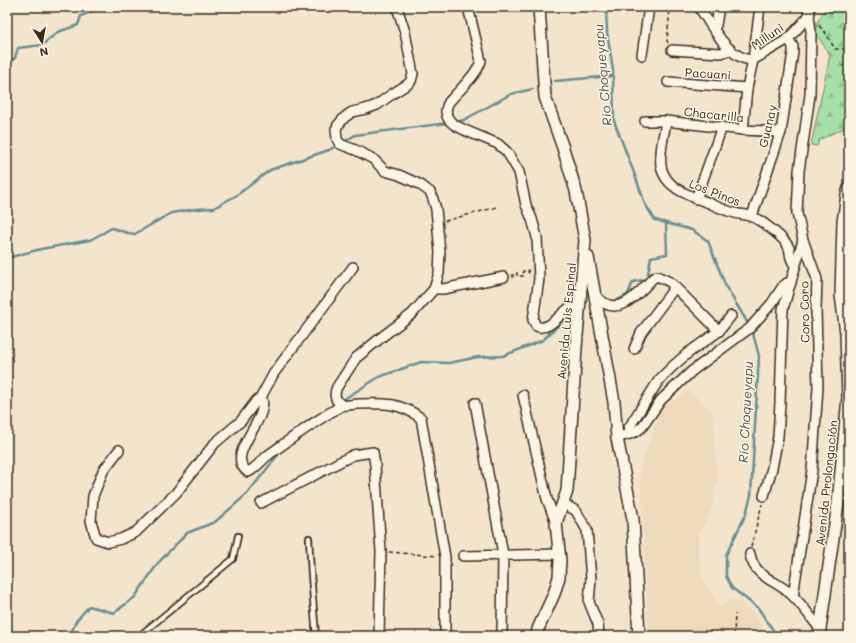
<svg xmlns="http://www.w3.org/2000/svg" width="856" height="643" font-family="Mali,sans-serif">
<defs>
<pattern id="forest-firs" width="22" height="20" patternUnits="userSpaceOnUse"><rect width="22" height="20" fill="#a5e0a6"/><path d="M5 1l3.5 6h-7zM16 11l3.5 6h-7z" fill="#8fc08e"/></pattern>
</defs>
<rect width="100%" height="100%" fill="#f3e5cc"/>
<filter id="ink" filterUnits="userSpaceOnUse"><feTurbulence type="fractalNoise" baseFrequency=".025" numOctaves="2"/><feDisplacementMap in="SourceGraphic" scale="8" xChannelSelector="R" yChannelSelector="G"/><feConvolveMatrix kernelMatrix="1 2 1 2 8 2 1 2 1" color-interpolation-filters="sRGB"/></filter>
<g filter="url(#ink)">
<path fill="#eddabb" d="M689,391l24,21 4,68 -6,30 -13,26 1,20 3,21 18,30 10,-8 10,3 17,15 10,19h-118l-9,-169 22,-60z"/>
<path fill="url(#forest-firs)" stroke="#708562" d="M825,7h24v108l-5,13 -25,12 -2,6 -6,-1 19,-90 -9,-14 -12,-13 7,-4 10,-16z"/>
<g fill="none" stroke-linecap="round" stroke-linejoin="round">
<g stroke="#668f92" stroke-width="2.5">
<path d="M606,7l1,25 6,38 1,51 22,57 9,26 10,16 37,10 16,11 18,46 23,38"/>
<path d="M7,64l8,-6 3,-10 24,-3 16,-13 20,-7 3,-9 14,-6 4,-3"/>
<path d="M555,81l57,-5"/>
<path d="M455,122l9,-2 47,-26 22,-5"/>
<path d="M342,143l13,-8 93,-12"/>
<path d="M7,258l34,-9 49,-9 22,-12 16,5 7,1 36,-21 25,-4 18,-1 23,-13 33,-25 59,-20 9,-5"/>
<path d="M616,301l12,-7 5,-12 14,-3 4,-22 16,-3 -1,-30"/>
<path d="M752,330l7,26 -8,139 -5,19 -20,41v21l6,12 26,20 15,22 -1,6"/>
<path d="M341,401l38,-24 42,-15 28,1 29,-6 25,-1 40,-16 24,-23"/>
<path d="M304,425l3,-4 16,-9"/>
<path d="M70,636l6,-15 13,-15 25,7 21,-16 23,-34 29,-30 28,-11 32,-28 34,-43"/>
</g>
<g stroke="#3b2a1e" stroke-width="8">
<g id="service">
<path d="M309,538l2,36 5,62"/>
<path d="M139,636l94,-77 5,-23"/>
</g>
</g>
<g stroke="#3b2a1e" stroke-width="12">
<g id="minor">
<path d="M397,7l8,25 8,42 -2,7 -3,3 -16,10 -15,11 -11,4 -14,3 -7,5 -7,8 -2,4 1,10 3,5 18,7 15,8 12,12 14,4 20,9 11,8 2,4 4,13 4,43 -1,21 -5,16 -22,25 -29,22 -27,22 -19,29c-3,6 -3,15 6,18 4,1 10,-1 15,-1 26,-1 41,-2 63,14l24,139v79"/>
<path d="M468,7l13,54c-4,14 -23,30 -32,41 -4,7 -4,14 2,20 6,7 37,17 47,22l9,8 12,20 7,33 6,14 5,18 2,42 -6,41 3,6c12,6 23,-11 32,-17 3,-3 7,-4 11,-5"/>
<path d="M699,7c12,18 30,53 54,53l35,-21 21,-23 1,-4"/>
<path d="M714,29l2,-4 3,-18"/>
<path d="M672,50l49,3 10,-3"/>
<path d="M642,55l7,-48"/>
<path d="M668,82l79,6"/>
<path d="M645,121h21l77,9 38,2"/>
<path d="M666,121c-2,15 -7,30 -5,45 4,23 30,30 48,37 9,4 17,8 26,10 5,2 12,1 18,4 9,4 33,22 36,31 2,6 0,11 6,17"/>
<path d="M743,130l4,-42 6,-28 7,-53"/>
<path d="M696,199l26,-72"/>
<path d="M752,216l29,-84 12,-80v-6l-5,-7"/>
<path d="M434,289h9l61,-12"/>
<path d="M596,296c21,24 41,-1 57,-18l4,-2 13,6 49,49"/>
<path d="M634,349l7,-16 34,-46"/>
<path d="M523,395l24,104 9,24"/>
<path d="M260,399l14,-26 79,-106"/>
<path d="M475,403l28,151 -1,82"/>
<path d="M630,434l-1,-6 4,-7 26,-41 13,-13 16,-14 31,-22 12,-15"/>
<path d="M617,438l18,-6 7,-5 19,-27 31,-29 58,-43 22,-25 11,-17 4,-3h4"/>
<path d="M119,450l-16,21 -10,25 -2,25 5,17 12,4 13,-3 15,-7 40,-39 39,-50 26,-22 16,-21 5,-1c7,22 -39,56 -14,73 7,-3 13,-11 19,-16 25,-18 49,-36 76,-51"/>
<path d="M764,496l8,-28 6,-31 2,-34 3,-94 20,-69"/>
<path d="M261,503l92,-48 20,-3 2,13 6,86 -2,85"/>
<path d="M563,503l13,8 11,19 4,49 -2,23 9,22 1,12"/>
<path d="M750,554c4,24 27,26 43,42 10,10 19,23 28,34"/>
<path d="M463,556l96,-2"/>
<path d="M793,596l19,-126 6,-82 -2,-79 1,-30 -14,-39 -6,-27 2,-42 11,-76 1,-63 -3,-25"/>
</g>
</g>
<g stroke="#3b2a1e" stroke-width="14">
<g id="tertiary">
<path d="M588,257l26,145 3,36 16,81 6,117"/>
<path d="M537,636l1,-7 16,-35 5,-17 1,-17 -4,-37 11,-32 9,-143 9,-108 -9,-49 -13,-43 -18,-51 -6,-90"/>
<path d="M819,636l19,-133 10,-106 -2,-64 -5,-38 2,-73 4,-27 2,-7"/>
</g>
</g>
<g stroke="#3b2a1e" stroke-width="1.5" stroke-dasharray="4 3" stroke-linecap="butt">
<path d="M819,26l6,6 10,17h9l5,10"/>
<path d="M668,43l-1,-2 3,-34"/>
<path d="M445,221l52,-14"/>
<path d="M512,277h1v-3l4,-1v3h7l-1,-5 5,-1 1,5 1,-1"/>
<path d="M751,547l11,-43"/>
<path d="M389,552l48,4"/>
<path d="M734,636l1,-22"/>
</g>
<use href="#service" stroke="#fcf5e5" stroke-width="4.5"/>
<use href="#minor" stroke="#fcf5e5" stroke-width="9"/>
<use href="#tertiary" stroke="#fcf5e5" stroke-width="11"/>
</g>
</g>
<g text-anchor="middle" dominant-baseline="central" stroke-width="3" stroke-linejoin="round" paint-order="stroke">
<g font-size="12" fill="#3b2a1e" stroke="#fcf5e5">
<text transform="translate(767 36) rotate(-34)">Milluni</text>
<text transform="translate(708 73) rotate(4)">Pacuani</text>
<text transform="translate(714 114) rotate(6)">Chacarilla</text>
<text transform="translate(767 126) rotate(-77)">Guanay</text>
<text transform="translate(715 192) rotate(21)">Los Pinos</text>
<text transform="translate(804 312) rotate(-91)">Coro Coro</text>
<text transform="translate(566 321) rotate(-85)">Avenida Luis Espinal</text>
<text transform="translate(826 483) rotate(-84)">Avenida Prolongación</text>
</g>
<g font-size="13" font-style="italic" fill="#4d544e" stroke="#fcf5e5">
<text transform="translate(602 75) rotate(-95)">Río Choqueyapu</text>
<text transform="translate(745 412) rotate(-87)">Río Choqueyapu</text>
</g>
</g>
<rect width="856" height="643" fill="none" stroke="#fcf5e5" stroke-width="24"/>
<rect x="12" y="12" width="832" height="619" fill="none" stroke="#3b2a1e" stroke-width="1.5" filter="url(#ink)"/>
<g transform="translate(42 42) rotate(169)" stroke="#fcf5e5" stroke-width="3" paint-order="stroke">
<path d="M0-3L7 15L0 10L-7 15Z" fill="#3b2a1e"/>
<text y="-6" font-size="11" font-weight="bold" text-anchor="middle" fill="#3b2a1e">N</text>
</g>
</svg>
